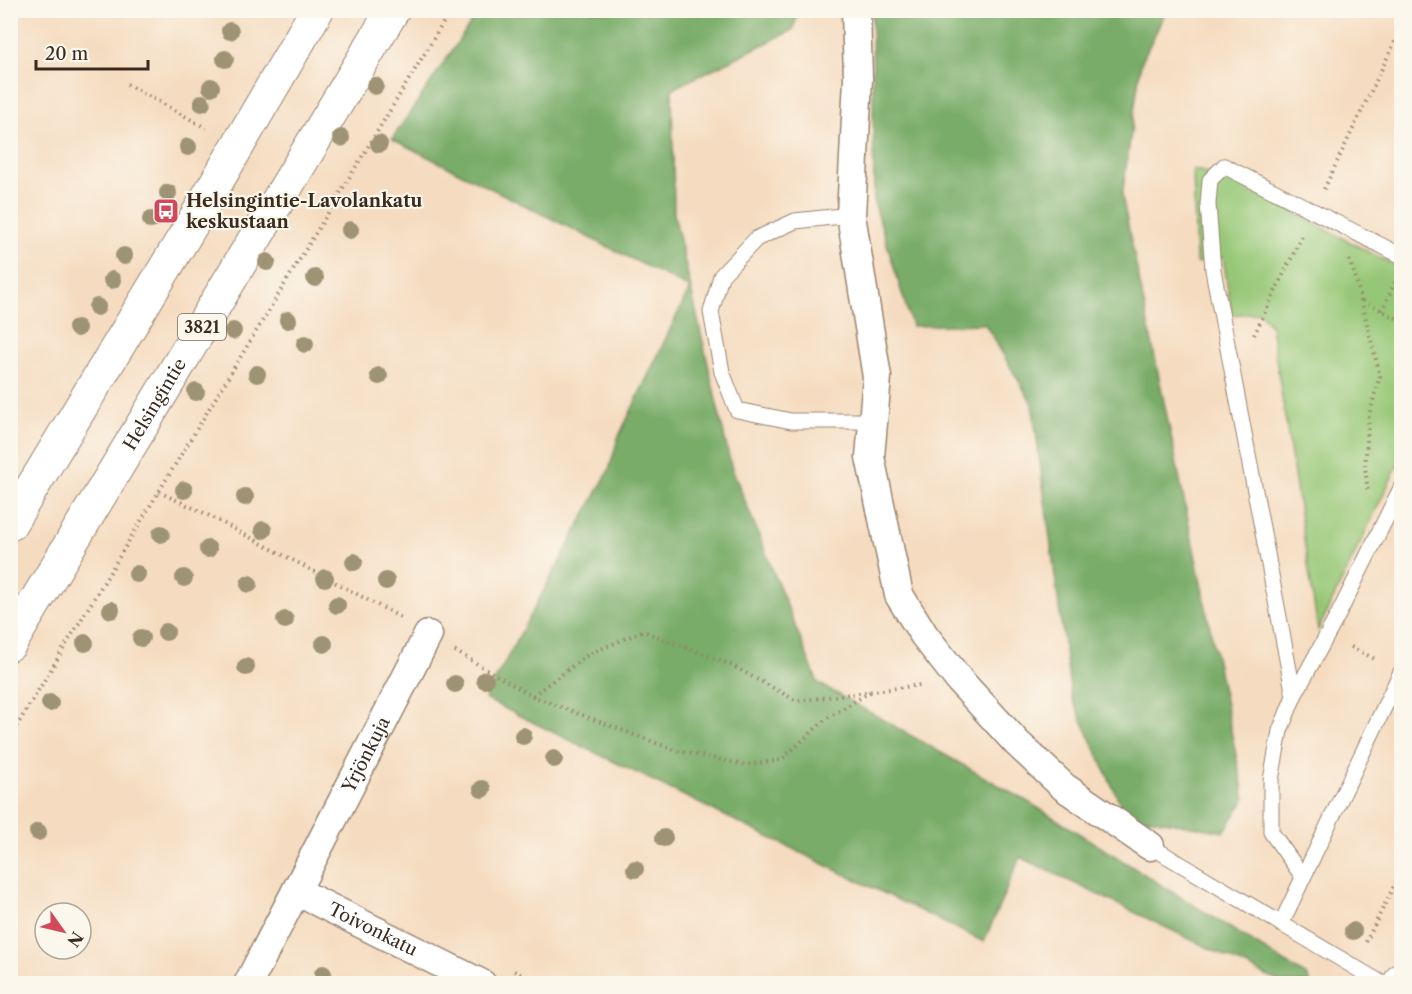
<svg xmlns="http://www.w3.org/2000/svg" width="1412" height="994" font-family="'Libre Caslon Text',serif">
<rect width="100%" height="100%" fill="#fbf7ec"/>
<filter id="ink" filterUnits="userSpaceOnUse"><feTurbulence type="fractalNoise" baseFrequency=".0167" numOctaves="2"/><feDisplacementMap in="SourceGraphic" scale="12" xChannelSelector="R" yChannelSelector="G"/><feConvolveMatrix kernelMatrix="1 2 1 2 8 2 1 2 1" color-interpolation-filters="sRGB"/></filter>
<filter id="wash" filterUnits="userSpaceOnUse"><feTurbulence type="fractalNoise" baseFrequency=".008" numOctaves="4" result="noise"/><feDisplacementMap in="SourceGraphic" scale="24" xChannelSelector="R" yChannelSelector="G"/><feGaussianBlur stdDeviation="1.35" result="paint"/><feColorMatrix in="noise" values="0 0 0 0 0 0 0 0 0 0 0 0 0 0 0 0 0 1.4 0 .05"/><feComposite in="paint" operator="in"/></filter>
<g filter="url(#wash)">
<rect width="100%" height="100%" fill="#f5dcc0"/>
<path fill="#96c776" stroke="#68784a" stroke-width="1.5" d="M1193,169l46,14 162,86v189l-83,172 -47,-304 -11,-14 -28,3 -9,-58 -27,6z"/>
<g fill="#78ac67" stroke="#5a6b42" stroke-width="1.5">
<path d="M479,11h319l-5,19 -121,59 2,125 57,252 87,217 212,120 277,173 4,7h-30l-261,-126 -36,85 -499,-243 124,-229 9,-32 72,-150 -298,-149z"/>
<path d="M872,11h294l-25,52 -19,133 123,603 -21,33 -99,-18 -54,-118 -39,-293 -47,-79 -73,2 -38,-124z"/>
</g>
</g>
<g filter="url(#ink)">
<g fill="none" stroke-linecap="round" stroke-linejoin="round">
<g stroke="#98836f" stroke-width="17">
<g id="service">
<path d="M851,215l-56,6 -39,18 -35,37 -10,36 11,60 15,38 54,11h82"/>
<path d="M1294,696l44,-81 64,-129"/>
<path d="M1150,846l233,138"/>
<path d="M1303,877l-32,-45v-52l9,-49 14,-35 -81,-426 -5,-66 2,-24 14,-14 178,90"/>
<path d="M1281,924l120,-252"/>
</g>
</g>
<g stroke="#98836f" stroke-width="31">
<g id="minor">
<path d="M856,10l2,69 -7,136 26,162 -7,80 29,138 25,40 36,46 57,62 47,44 86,59"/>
<path id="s1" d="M296,891l186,93"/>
<path id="s2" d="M248,984l180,-349"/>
</g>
</g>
<g stroke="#98836f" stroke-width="35">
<path id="tertiary" d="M1399,984l3,-5"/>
</g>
<g stroke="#98836f" stroke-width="35">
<g id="primary">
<path d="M10,524l185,-305 122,-209"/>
<path id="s3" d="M10,644l383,-634"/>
</g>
</g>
<g stroke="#98836f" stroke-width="4" stroke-dasharray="1.5 4.5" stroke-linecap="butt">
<path d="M127,84l79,44"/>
<path d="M1324,189l78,-162"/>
<path d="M1349,260l6,15 25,101 -11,39 -4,52 3,26"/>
<path d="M1363,301l39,20"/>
<path d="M1382,311l13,-29"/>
<path d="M1254,335l48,-99"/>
<path d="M159,492l45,21 196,104"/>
<path d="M1351,647l26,13"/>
<path d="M455,651l77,45 57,-42 54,-23 86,33 68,37 123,-16"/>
<path d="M532,696l145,55 69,14 35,-5 45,-41 44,-27"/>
<path d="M10,737l441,-727"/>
<path d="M1366,942l36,-72"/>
<path d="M514,971l26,13"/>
</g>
<use href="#service" stroke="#fff" stroke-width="15"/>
<use href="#minor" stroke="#fff" stroke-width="28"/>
<use href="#tertiary" stroke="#fff" stroke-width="33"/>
<use href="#primary" stroke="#fff" stroke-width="33"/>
</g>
<g fill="#9e9475">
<circle cx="230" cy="31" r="9"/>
<circle cx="225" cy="59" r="9"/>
<circle cx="375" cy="86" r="9"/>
<circle cx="211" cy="87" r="9"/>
<circle cx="202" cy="103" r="9"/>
<circle cx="341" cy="138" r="9"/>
<circle cx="379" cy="144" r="9"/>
<circle cx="188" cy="147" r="9"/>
<circle cx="168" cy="193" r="9"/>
<circle cx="151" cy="220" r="9"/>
<circle cx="350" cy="230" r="9"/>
<circle cx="124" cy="256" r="9"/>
<circle cx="267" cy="262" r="9"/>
<circle cx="315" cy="278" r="9"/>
<circle cx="112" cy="280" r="9"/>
<circle cx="97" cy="307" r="9"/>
<circle cx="288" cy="320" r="9"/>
<circle cx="77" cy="328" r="9"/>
<circle cx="233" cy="331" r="9"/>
<circle cx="305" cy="344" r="9"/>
<circle cx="257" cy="374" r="9"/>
<circle cx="379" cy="376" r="9"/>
<circle cx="196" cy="392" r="9"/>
<circle cx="184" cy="490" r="9"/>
<circle cx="245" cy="497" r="9"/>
<circle cx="263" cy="530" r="9"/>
<circle cx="161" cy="534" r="9"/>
<circle cx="208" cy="549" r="9"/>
<circle cx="354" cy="562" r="9"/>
<circle cx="137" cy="574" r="9"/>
<circle cx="184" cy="578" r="9"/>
<circle cx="325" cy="578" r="9"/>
<circle cx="386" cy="581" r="9"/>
<circle cx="249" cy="584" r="9"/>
<circle cx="337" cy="605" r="9"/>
<circle cx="111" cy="610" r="9"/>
<circle cx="285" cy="620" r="9"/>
<circle cx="166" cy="632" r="9"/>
<circle cx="141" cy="638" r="9"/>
<circle cx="85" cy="643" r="9"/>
<circle cx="324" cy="644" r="9"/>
<circle cx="246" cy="667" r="9"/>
<circle cx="485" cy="680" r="9"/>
<circle cx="455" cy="684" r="9"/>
<circle cx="50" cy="703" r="9"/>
<circle cx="523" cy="736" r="9"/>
<circle cx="554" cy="759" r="9"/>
<circle cx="482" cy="789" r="9"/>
<circle cx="38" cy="832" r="9"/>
<circle cx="664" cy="838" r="9"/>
<circle cx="635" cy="869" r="9"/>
<circle cx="1353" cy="931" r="9"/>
<circle cx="323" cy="974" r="9"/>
</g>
</g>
<defs>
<g id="bus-square" transform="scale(1.35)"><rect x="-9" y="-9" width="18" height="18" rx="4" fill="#d1495b" stroke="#fbf7ec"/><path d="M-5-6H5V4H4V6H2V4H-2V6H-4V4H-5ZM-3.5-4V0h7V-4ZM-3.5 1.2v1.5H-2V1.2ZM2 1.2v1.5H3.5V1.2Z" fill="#fff"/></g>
</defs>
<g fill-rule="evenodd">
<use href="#bus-square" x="166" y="211"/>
</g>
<g text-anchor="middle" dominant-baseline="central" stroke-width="4.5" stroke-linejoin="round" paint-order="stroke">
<rect fill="#fbf7ec" stroke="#75685c" stroke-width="1.5" x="178" y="314" width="48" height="26" rx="4.5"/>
<g font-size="16" font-weight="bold" fill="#3b2a1e">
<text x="202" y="327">3821</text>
</g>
<g font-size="18" font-weight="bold" fill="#3b2a1e" stroke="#fbf7ec" text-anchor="start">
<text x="186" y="201">Helsingintie-Lavolankatu<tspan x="186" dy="21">keskustaan</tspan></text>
</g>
<g font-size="18" fill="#3b2a1e" stroke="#fbf7ec">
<text stroke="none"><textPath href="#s3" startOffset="280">Helsingintie</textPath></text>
<text stroke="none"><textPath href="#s2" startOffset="258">Yrjönkuja</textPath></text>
<text stroke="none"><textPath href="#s1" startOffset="86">Toivonkatu</textPath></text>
</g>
</g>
<rect width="1412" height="994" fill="none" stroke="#fbf7ec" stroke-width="36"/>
<g transform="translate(63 931) rotate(124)"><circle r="28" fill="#fbf7ec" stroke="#aea59a" stroke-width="1.5"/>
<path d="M0-4.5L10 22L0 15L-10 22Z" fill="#d1495b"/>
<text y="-9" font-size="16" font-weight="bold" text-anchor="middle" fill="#3b2a1e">N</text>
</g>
<path d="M36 60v9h112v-9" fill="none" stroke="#3b2a1e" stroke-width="3"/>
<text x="45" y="60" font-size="18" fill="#3b2a1e" stroke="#fbf7ec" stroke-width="4.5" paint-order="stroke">20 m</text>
</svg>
